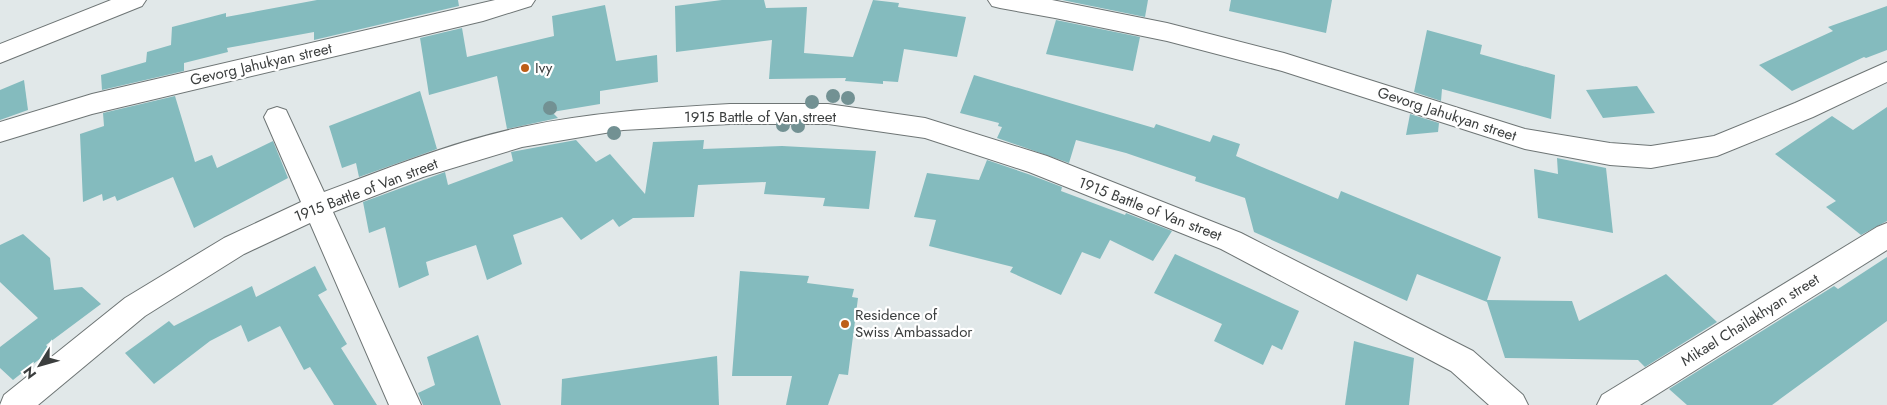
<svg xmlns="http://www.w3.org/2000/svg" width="1887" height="405" font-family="Jost,sans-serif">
<rect width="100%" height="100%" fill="#e1e8e9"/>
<g fill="#84bbbe">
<path d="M317,0h141l1,6 -145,34v-8l-87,16 1,4 -44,11v8l-82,19 -1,-15 45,-13 1,-10 24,-7 1,-18 54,-14v4z"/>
<path d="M722,0h42l2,8 41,-1 -3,46 49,4 20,-57 26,3 -1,4 68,10 -9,40 -53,-8 -6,33 -15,-1v3l-38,-3 1,-3 -77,1 3,-39 -96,12 -1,-46z"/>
<path d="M1062,0h86l-3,17z"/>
<path d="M1231,0h101l-6,33 -97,-22z"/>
<path d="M605,5l11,56 41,-6 1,27 -58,9v13l-48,8 6,6 -51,11 -10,-53 -68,19 -9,-57 42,-10 5,29 87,-21 -2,-20z"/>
<path d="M1887,6v44l-21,8 -2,-1 -72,34 -33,-26 74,-34 -5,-4z"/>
<path d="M1056,20l84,17 -7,34 -87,-17z"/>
<path d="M1427,30l55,15 -2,9 75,21 -4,44 -109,-30 -1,12 -27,-9z"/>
<path d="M974,75l180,53 2,-4 54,18 3,-7 27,9 -4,12 102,43 3,-8 160,66 -14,43 85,1 7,20 87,-47 51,48 -72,45 -7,-7 -133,-2 -18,-56 -70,-28 -10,27 -153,-69 -9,-34 -50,-17 1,-4 -70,-24 -50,-13 -7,23 -72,-25 5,-11 -4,-1 1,-3 -39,-10z"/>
<path d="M24,80l4,30 -28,10v-30z"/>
<path d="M1637,86l18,27 -52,5 -17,-28z"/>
<path d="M420,91l17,58 -78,28 -3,-14 -14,5 -13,-42z"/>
<path d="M175,96l20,66 17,-7 5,13 56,-27 15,37 -94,50 -21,-51 -56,24 -2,-5 -12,5 -1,-7 -19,8 -3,-68 24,-8 -1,-13z"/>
<path d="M1887,107v114l-26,14 -35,-28 10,-6 -61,-47 57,-38 21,14z"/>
<path d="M1410,114l29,9 -1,9 -32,3z"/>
<path d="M576,140l20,22 14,-8 35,40 8,-52 51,-2 -1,9 79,-3 94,5 -7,58 -46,-3 2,-8 -61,-4 2,-12 -68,3 -4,32 -61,1 -14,9 -6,-8 -32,21 -19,-23 -49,18 9,29 -35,16 -11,-35 -50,17 3,13 -30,13 -14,-61 -16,6 -6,-31 82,-30 3,13 65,-24 -2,-9z"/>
<path d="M1557,158l49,10 7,65 -75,-15 -4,-49 24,5z"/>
<path d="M987,160l41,14 34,13 -1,4 64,24 1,-2 46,18 -19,30 -43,-21 -10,19 -18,-7 -21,43 -51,-23 3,-5 -84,-21 7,-26 -22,-3 13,-44 52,7z"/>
<path d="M23,234l27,24 4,32 28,-3 19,17 -55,41 5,5 -38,30 -13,-12v-21l38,-29 -38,-36v-37z"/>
<path d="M1175,254l124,57 -17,39 -10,-5 -9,20 -49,-24 8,-17 -68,-31z"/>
<path d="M1887,257v64l-115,84h-85l-18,-16 165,-103 4,3z"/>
<path d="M315,266l12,24 -9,5 29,49 -6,4 36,57h-43l-24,-38 -6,3 -24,-44 -32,16 -7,-17 -31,16 -56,43 -29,-31 44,-32 5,5 78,-40 4,11z"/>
<path d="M740,271l69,5 -2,7 47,6 -2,8 6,1 -10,77 -9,-1 -11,31h-42l6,-29h-60z"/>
<path d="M478,335l23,70h-78l-5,-12 17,-8 -8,-28z"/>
<path d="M1354,341l60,17 -5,47h-64z"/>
<path d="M717,356l2,49h-158l1,-26z"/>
</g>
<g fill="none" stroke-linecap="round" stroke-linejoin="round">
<g stroke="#6e7575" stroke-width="2">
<g id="minor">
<path d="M495,0h40l-4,6 -48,15 -391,93 -92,28v-20l92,-28z"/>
<path d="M988,0h64l115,23 117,30 241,76 85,14 41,3 63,-10 81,-33 92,-41v20l-74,35 -96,39 -66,12 -41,-3 -85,-16 -243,-78 -115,-30 -112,-23 -55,-10 -8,-2z"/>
<path d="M730,104h98l97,14 122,38 194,77 232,118 50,44 5,10h-39l-38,-34 -230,-122 -192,-77 -104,-34 -97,-14h-98l-107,6 -101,17 -99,30 -90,35 88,193h-32l-79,-182 -66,31 -99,62 -107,89h-38l4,-10 121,-97 99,-60 77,-36 -37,-85 4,-7 9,-3 9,3 38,82c64,-24 131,-51 198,-65 69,-15 138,-19 208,-23z"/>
<path d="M1887,223v27l-247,155h-43l5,-10 275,-168z"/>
</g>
</g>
<g stroke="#6e7575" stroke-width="2">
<path id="secondary" d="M111,0h35l-4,6 -142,57v-19z"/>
</g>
<use href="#minor" fill="#fff" fill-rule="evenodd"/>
<use href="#secondary" fill="#fff" fill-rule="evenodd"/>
</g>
<g fill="#729193">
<circle cx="833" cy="96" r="7"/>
<circle cx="848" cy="98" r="7"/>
<circle cx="812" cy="102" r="7"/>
<circle cx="550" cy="108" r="7"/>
<circle cx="783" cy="125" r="7"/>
<circle cx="798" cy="126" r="7"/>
<circle cx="614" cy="133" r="7"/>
</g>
<g fill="#bd5e17" stroke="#fff" stroke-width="2">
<circle cx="525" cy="68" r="5"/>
<circle cx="845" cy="324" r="5"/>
</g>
<g text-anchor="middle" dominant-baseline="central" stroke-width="4.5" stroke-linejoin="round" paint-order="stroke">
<g font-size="15" fill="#3b3e3e" stroke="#fff">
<text transform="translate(261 64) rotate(-13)">Gevorg Jahukyan street</text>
<text transform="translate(1447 114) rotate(18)">Gevorg Jahukyan street</text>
<text x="760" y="117">1915 Battle of Van street</text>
<text transform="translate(366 190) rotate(-21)">1915 Battle of Van street</text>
<text transform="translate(1150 209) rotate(21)">1915 Battle of Van street</text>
<text transform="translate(1750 320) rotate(-32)">Mikael Chailakhyan street</text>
</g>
<g font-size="15" fill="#3b3e3e" stroke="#fff" text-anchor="start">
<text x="535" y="68">Ivy</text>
<text x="855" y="315">Residence of<tspan x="855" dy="17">Swiss Ambassador</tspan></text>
</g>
</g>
<g transform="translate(40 365) rotate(233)" stroke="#ffffff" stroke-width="4" paint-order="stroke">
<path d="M0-4L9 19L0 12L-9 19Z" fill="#3b3e3e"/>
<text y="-8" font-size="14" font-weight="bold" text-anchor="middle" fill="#3b3e3e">N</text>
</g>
</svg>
